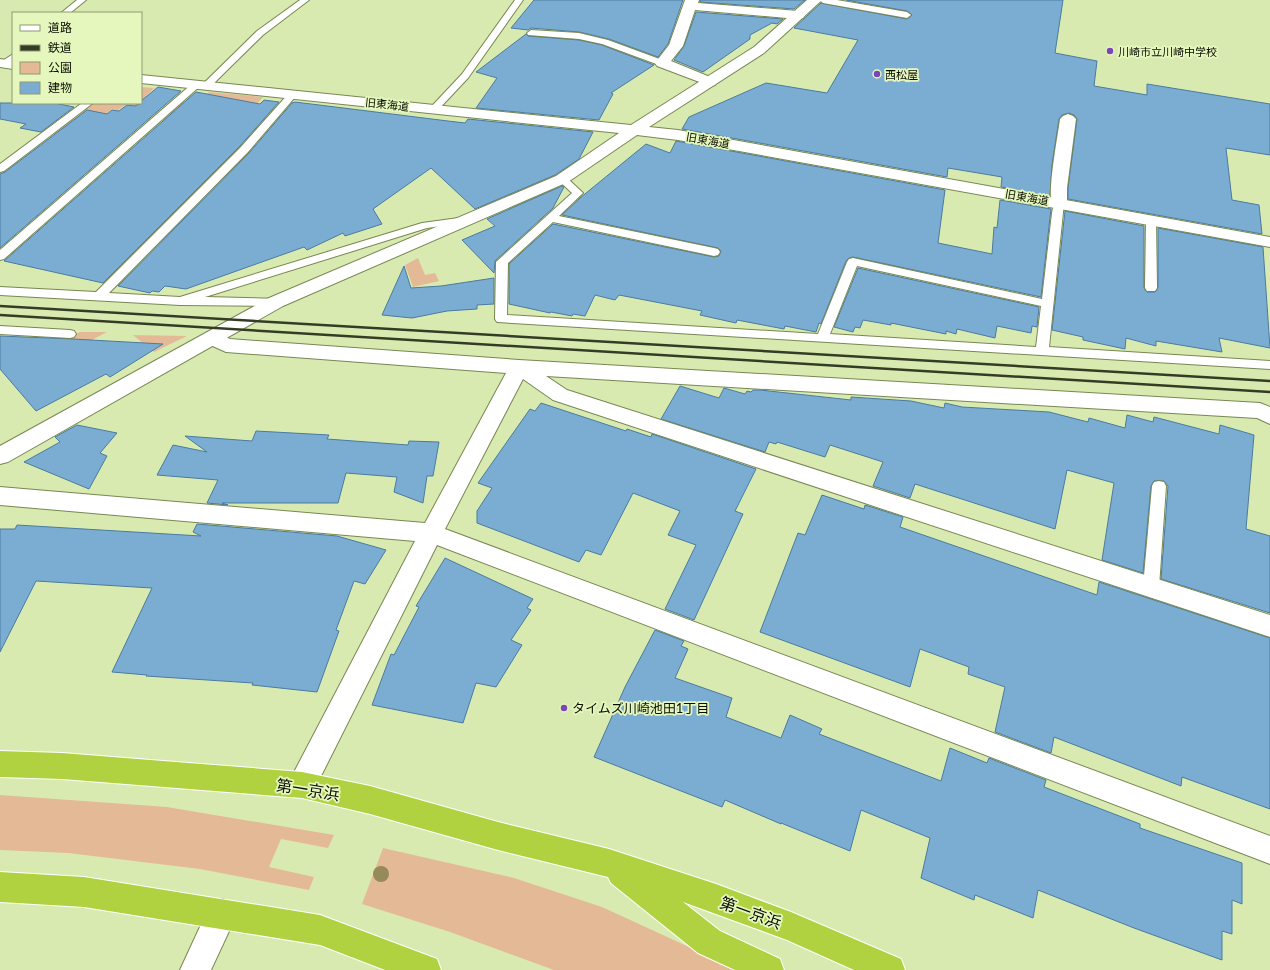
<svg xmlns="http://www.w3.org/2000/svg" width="1270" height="970" font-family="Lato,'Noto Sans JP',sans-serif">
<rect width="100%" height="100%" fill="#d9eab1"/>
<g fill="#e4ba96">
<path d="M141,87l13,1 -9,9 7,1 -11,9 -14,-3 -9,6 -6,-1 -20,17 16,20 -55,-12 41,-31h47z"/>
<path d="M209,92l54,5 -6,7 -74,18 -20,-3 19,-18 14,2z"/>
<path d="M418,258l7,17 10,-2 4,8 -26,6 -8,-22z"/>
<path d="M80,332h27l-17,9 -45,7z"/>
<path d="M133,335l54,1 -33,16z"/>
<path d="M0,795l167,12 167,28 -6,13 -47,-9 -12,28 45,10 -5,13 -109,-21 -132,-16 -68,-3z"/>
<path d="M383,848l131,30 88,29 137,63h-185l-104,-38 -88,-28z"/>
</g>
<g fill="#7badd3" stroke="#4a7b9f">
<path d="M534,0h149l-15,44 -10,13 -49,-18 -30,-7 -48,-4 -3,2 -17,-2z"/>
<path d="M700,0h105l-11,9 -94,-7z"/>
<path d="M846,0h217l-8,53 42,8 -3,25 53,9v-11l123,20v51l-44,-7 6,52 27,5 3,29 -194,-35v-11l9,-69 -3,-4 -5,-2 -7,2 -3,4 -7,46 -2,31 -49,-9 1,-10 -54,-9 -1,9 -265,-48 7,-12 77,-34 61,10 31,-53 -64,-12 27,-25 86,16 5,-4 -5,-4z"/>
<path d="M696,12l87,7 -6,5 -5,-1 -22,12v4l-47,33 -29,-12 10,-14z"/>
<path d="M526,34l2,2 51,4 23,5 52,20 -43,28 2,1 -14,26 -123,-12 21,-30 -21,-6z"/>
<path d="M158,87l23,4 -181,157v-74l5,-2 82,-62 20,4 5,-4 7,1 8,-6 8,1 6,-3v-2z"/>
<path d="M196,92l64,12 4,-4 15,2 -40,45 -136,136 -99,-22z"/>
<path d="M295,102l153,19 17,2 3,-4 125,13 -14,27 -24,16 -80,34 -44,-41 -58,41 9,15 -37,12 -2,-3 -36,17 -3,-3 -118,42 -21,-3 -6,6 -7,-1 -2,2 -32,-7 131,-133 43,-50z"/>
<path d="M0,103h54l20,4 -33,25 -21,-4 6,-4 -26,-5z"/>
<path d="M676,141l269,49 -7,53 54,11 2,-27 3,1 3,-28 51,9 -10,88 -188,-40 -4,1 -3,3 -25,63 -2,-1 -3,9 -31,-6 -1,3 -47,-9 -1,3 -36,-8 2,-4 -83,-16 -4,5 -20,-5 -10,21 -12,-2 -1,2 -21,-4 -1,1 -41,-9v-40l44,-40 161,33 5,-1 2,-5 -3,-3 -156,-33 18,-17 66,-54 24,9z"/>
<path d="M562,186l2,1 -11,21 -58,53 -1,12 -32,-33 33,-14 -8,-7z"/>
<path d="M1065,211l79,15v62l3,4h8l3,-4v-60l105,19 7,101 -51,-10 3,14 -66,-11v5l-30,-8 -1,11 -42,-9v-3l-31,-7z"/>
<path d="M404,266l7,22 30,-2 53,-8v26l-17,1v4l-30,2 -35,7 -30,-3z"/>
<path d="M858,268l181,39 -2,20 -5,-1 -1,7 -34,-7 -2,12 -38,-9 -1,5 -10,-3v3l-55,-11v2l-28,-5 -3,8 -5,-1 -2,5 -19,-5z"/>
<path d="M0,336l73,3 90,5 -53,33 -4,-3 -70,37 -36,-42z"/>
<path d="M680,386l39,12 5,-10 21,6 2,-3 4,1 2,-2h7l91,10v-3l60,4 33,7 1,-5 17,4 87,5 39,10 1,-4 36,10 2,-13 26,7 1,-5 65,17 1,-9 34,10 -8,94 24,7v77l-109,-34 7,-93 -4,-5h-10l-3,5 -8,87 -41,-13 12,-77 -47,-13 -12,59 -140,-45 -5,14 -37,-12 10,-24 -53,-17 -5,12 -48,-15 -1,2 -7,-2 -4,10 -104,-33z"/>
<path d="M541,403l85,28 1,-2 24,8 1,-3 104,35 -21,42 8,3 -49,106 -29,-11 31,-64 -28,-10 12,-24 -47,-18 -32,62 -15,-5 -7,12 -102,-39v-12l15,-23 -14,-5 52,-74 5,2z"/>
<path d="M77,425l40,8 -17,20 7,3 -18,33 -65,-27 36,-20 -5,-5z"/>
<path d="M256,431l73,4 -2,4 81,6 1,-4 30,1 -6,34h-6l-4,27 -29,-11 3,-15 -51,-4 -8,30h-116l6,2 -21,-2 11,-23 -61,-5 16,-30 34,7 -22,-16 67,5z"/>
<path d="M822,495l42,14 1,-4 38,12 -3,10 197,68 2,-13 171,56v171l-88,-32 -1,9 -127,-49 -3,16 -56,-21 10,-45 -37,-13 1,-7 -49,-18 -10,38 -150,-55 38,-99 7,2z"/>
<path d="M197,524l140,12 49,14 -21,34 -11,-3 -18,49 3,1 -22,61 -65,-7 1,-2 -107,-7 1,-1 -35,-3 40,-84 -116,-7 -36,71v-123h15l2,-4 184,11 -8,-4z"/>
<path d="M445,558l88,41 -6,9 4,2 -20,30 11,5 -26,42 -20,-4 -13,40 -91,-18 19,-51 3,1 25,-48 -3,-1z"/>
<path d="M655,630l29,11 -3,5 7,3 -13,29 57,20 -6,19 55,21 9,-23 32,14 -3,5 122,47 9,-33 37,15 2,-5 57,22 -2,7 96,37v4l102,35v41l-10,-4v34l-10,-3v29l-88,-32 -96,-38 -5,28 -58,-23 -1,5 -53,-22 9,-40 -69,-28 -11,41 -69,-28v1l-56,-24 -3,7 -128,-50 31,-70z"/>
</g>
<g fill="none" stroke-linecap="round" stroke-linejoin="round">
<g stroke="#788752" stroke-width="2">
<g id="lane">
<path d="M77,0h9l-16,13h-9z"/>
<path d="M300,0h9l-46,35 -53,52h-6l-2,-2 2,-2 53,-52z"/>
<path d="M515,0h8l-55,78 -31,33h-6l-2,-2 2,-2 31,-33z"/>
<path d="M819,0h18l70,12 4,3 -4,3 -84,-15z"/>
<path d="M531,30l48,3 29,7 57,21 2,2 -2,2h-6l-57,-21 -23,-5 -51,-4 -1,-2z"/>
<path d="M13,54v7l-6,5h-6v-4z"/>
<path d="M196,82l3,1 2,2 -2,2 -195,172 -4,1v-10l193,-167z"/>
<path d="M293,91l5,3 -2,2 -48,56 -139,141 71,4 242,-74 44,-6 5,3 -1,2 -43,6 -222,69 75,2 2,3 -2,3 -4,1 -96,-1 -180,-10v-8l96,5 144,-144 50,-56z"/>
<path d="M82,103h11l-89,68 -4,1v-8z"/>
<path d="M562,176l4,1 17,16 -24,23 155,32 4,1 2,3 -2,3 -4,1 -161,-34 -45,41 -1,52 311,19 29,-72 2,-3 4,-1 189,41 10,-86 2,-10 5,-3 5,3 -15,144 221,14v8l-773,-47 -2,-3 1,-57 76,-69 -15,-14zM857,266l184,40 -5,41 -206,-13z"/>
<path d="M1151,217l5,3 1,68 -2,3h-8l-2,-3 1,-68z"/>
<path d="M0,326l70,4 4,1 2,3 -2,3 -4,1 -70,-4z"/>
<path d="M1159,481l5,1 2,4 -7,101 -3,5 -5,1 -5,-1 -3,-5 9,-101 2,-4z"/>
</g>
</g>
<g stroke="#788752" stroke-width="2">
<g id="street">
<path d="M685,0h14l-1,3 100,8 5,1 2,3 -2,3 -5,1 -103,-9 -12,36 -12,15 44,18 2,3 -2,3 -5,1 -53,-20 -2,-3 14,-18z"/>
<path d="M1068,114l5,2 3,3 -9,69v15l-2,4 -6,1 -6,-1c-7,-11 5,-72 7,-88l3,-3z"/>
<path d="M213,331l17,8 289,21 741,43 10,4v17l-13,-6 -711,-42 21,14 703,225v22l-717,-237 -30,-21 -78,150 825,307v28l-833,-319 -125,249 -10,4 -10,-4 -4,-9 4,-9 123,-235 -415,-36v-18l425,36 81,-150 -280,-21 -20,-9 -3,-5 3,-5z"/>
<path d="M222,899l11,4 4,11 -26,56h-31l31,-67z"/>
</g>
</g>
<g stroke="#788752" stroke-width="2">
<g id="secondary">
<path d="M807,0h15l-58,53 -115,74 29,3 592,107v10l-592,-107 -41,-5 -69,47 -285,124 -275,156 -8,2v-18l269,-148 287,-122 63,-43 -478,-50v-8l490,50 123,-78z"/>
<path d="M0,59l13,2v8l-13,-2z"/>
</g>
</g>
<g stroke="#fff" stroke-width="2">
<g id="highway">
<path d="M0,751l62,2 240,19 68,14 128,36 111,27 107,35 75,28 110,47 4,11h-51l-67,-30 -104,-38 37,29 60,28 4,11h-49l-37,-17 -87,-70 -3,-6 -110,-27 -128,-36 -68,-16 -240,-19 -62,-2z"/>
<path d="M0,872l84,5 236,38 117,44 4,11h-56l-65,-25 -236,-38 -84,-5z"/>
</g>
</g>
<use href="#lane" fill="#fff" fill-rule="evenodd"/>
<use href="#street" fill="#fff" fill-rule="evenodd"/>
<use href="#secondary" fill="#fff" fill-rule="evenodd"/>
<use href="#highway" fill="#b0d240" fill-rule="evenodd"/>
<g stroke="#353c25" stroke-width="2.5">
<path d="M0,306l1270,75"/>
<path d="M0,315l1270,77"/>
</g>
</g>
<circle fill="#96895a" cx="381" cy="874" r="8"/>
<g fill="#7b44bb" stroke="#e6f7be" stroke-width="1.5">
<circle cx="1110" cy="51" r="4"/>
<circle cx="877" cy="74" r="4"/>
<circle cx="564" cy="708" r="4"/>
</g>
<g text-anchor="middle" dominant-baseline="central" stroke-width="3.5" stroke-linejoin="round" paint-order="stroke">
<g font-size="11" fill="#0a0e00" stroke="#e6f7be" text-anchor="start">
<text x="1118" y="51">川崎市立川崎中学校</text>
<text x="885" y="74">西松屋</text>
</g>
<g font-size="11" fill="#0a0e00" stroke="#e6f7be">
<text transform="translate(387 104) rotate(6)">旧東海道</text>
<text transform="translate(708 140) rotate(10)">旧東海道</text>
<text transform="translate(1027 197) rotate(10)">旧東海道</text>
</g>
<g font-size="13" fill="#0a0e00" stroke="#e6f7be" text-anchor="start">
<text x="572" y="708">タイムズ川崎池田1丁目</text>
</g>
<g font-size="16" fill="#0a0e00" stroke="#e6f7be">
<text transform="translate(308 789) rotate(9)">第一京浜</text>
<text transform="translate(751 912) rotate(20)">第一京浜</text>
</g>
</g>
<rect x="12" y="12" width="130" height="92" fill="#e6f7be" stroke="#8e9a72"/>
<rect x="20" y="25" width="20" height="6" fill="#ffffff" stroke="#8e9a72"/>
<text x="48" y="32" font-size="12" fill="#0a0e00">道路</text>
<rect x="20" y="45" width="20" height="6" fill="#353c25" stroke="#8e9a72"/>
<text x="48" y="52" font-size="12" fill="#0a0e00">鉄道</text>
<rect x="20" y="62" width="20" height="12" fill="#e4ba96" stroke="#8e9a72"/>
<text x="48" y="72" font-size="12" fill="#0a0e00">公園</text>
<rect x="20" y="82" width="20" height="12" fill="#7badd3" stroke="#8e9a72"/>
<text x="48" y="92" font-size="12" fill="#0a0e00">建物</text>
</svg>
